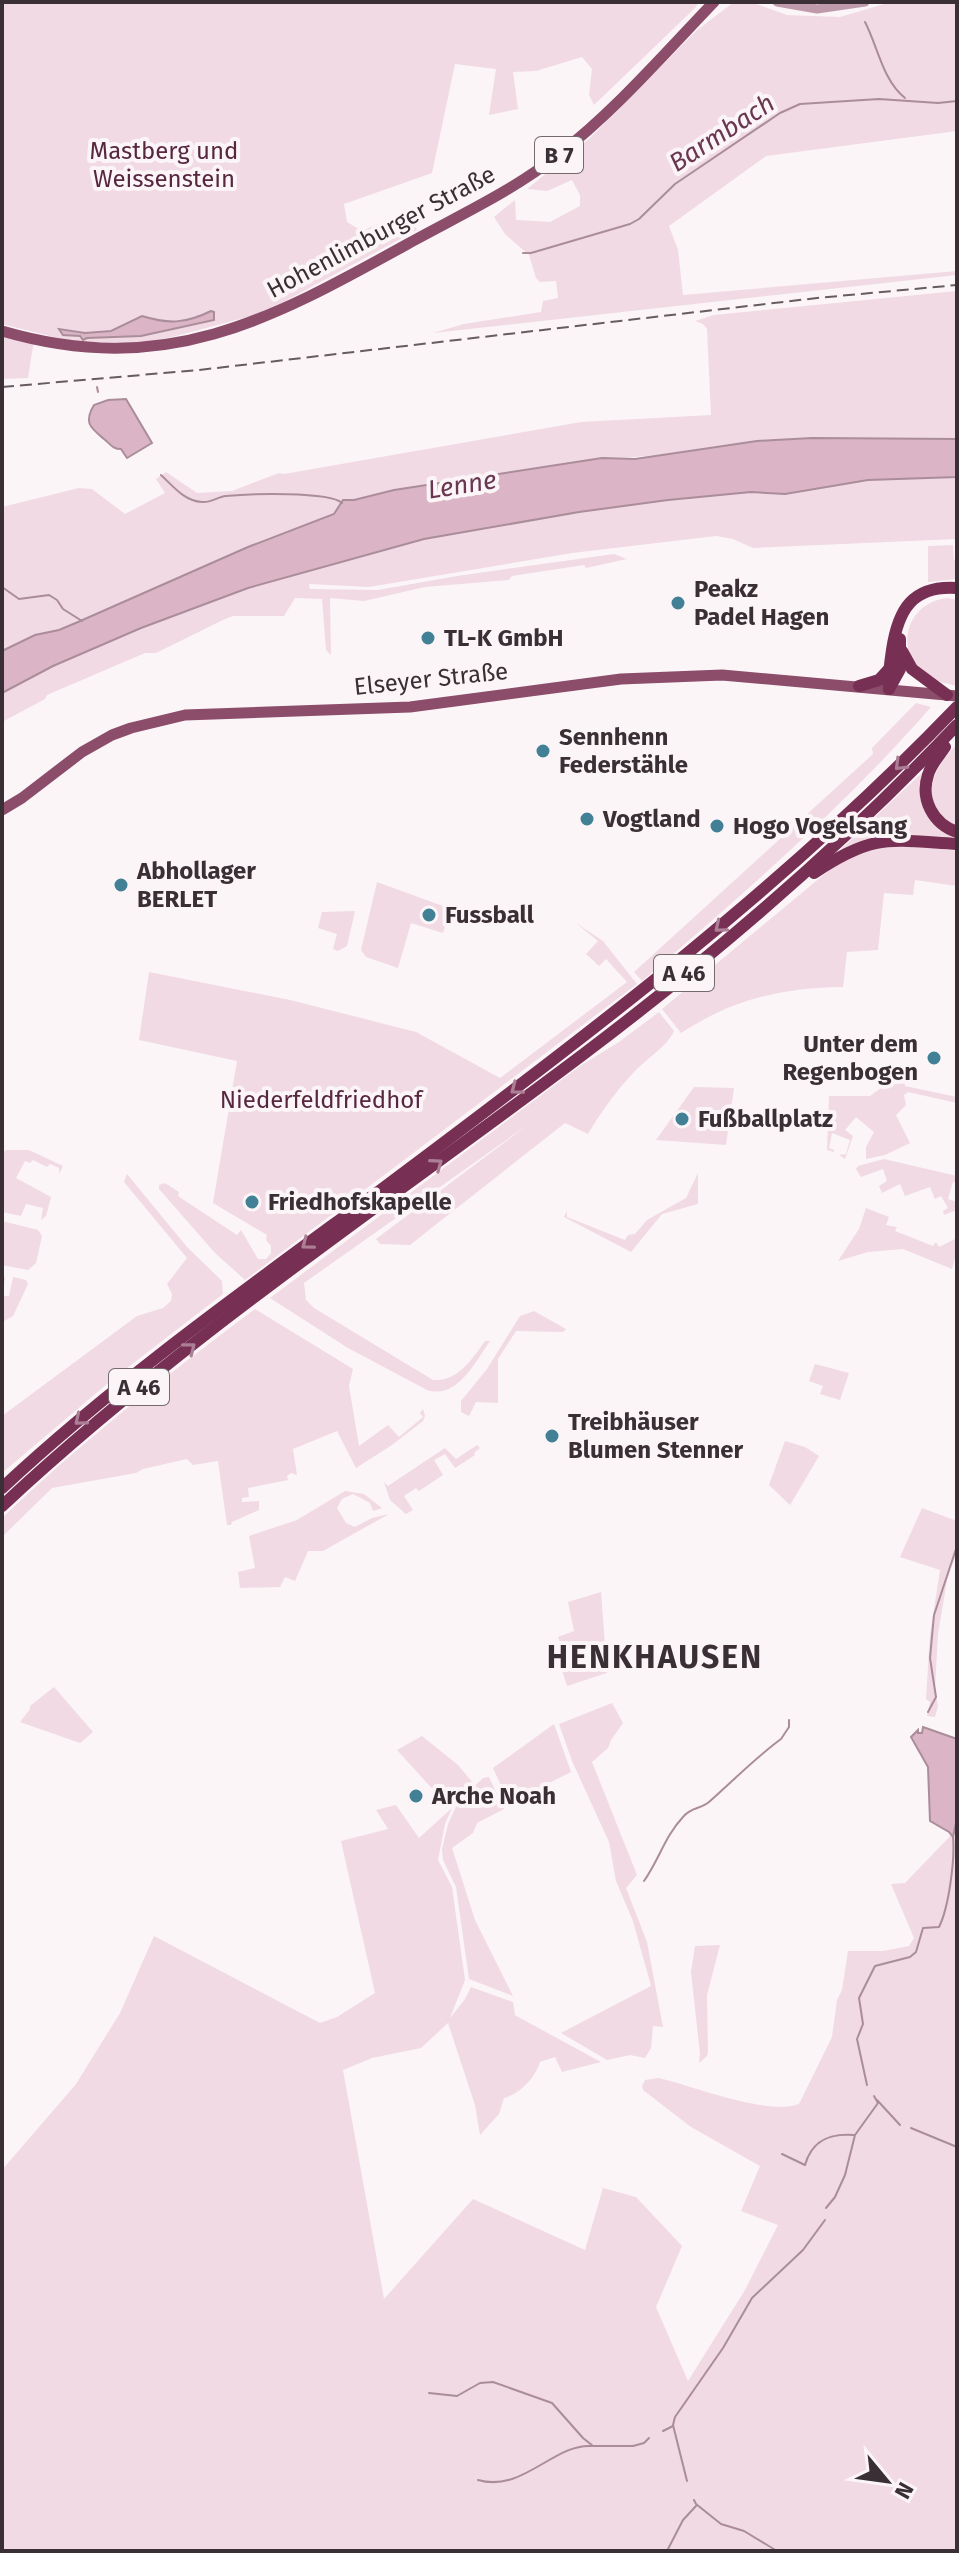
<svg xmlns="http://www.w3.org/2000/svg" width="959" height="2553" font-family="'Fira Sans',sans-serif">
<rect width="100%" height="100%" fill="#fbf5f8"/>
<g fill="#f1dae3">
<path d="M2,2h697l-4,6 -101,97 -5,-10 3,-26 -10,-12 -46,14 -23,1 5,37 -29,6 7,-46 -41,-5 -23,109 -88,31 3,18 15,9 46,-21 9,20 -154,83 -110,29h-79l-72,-18z"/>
<path d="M734,2h17l36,13 53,2 51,-15h66v129l-191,25 -97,70 9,24 5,45 274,-24v4l-524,58 31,-9 77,-12 2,-11 15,-3 -2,-17 -16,1 -4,-4 -7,-23 -24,-21 -11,-17 21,-17 1,20 34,2 30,-16v-11l-8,-15 -25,11 -20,-2 63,-51 106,-107z"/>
<path d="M957,291v148c-65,0 -131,-3 -196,2 -54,4 -105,18 -159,17l-208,32 -40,10h-11l-9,14 -86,33 -170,75 -19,8 -24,5 -33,16v-144l77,-19 13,1 33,25 40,-21 -9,-14 10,-7 31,21 35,-2 47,-18 5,1 297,-52 130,-7 -4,-86 -4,-5 -8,-3 19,-6z"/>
<path d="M2,332l32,8 -6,38 -26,1z"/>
<path d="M932,476l25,1v62l-204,9 -20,-9 -17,-3 -144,17 -203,34 -60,-3 1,5 68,1 79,-14 157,-22 13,5 -41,9 -2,-3 -72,11 -3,4 -84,7 -61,14 -34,-3 1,57 -5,-5 -4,-51 -27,-1 -11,18h-51l-8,3 -69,34h-11l-98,42 -2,4 -43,23v-29l51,-27 88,-38 107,-40 176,-49 155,-27 89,-12 83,-8 34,2 83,-14z"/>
<path d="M953,545l1,15h3v19l-29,3v-36z"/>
<path d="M948,598l9,2v86c-12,-3 -26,-5 -35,-14 -29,-27 -12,-71 26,-74z"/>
<path d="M916,703l15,4c-87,100 -188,187 -289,274l-8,-9 239,-218 -1,-6z"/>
<path d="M957,744v83c-42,-21 -26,-56 0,-83z"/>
<path d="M928,767l-6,27 35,42v5l-34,-3 -88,17z"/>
<path d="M886,846h35l36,5v35l-42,-6 -2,15 -29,-2 -6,57 -31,2 -4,35c-63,1 -109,12 -162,46l-19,-24 171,-142 18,-11z"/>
<path d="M377,882l74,27 -8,24 -32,-10 -13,45 -32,-11 -5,-7z"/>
<path d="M355,911l-8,35 -9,5 -5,-2 4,-15 -19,-6 4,-16z"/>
<path d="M576,923l27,18 34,43 -392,296 -30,-27 -56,-64v-4l6,-2 14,9 -1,4 59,39 4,-5 17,29h8l5,-6v-7l-5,-6 1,-5 -54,-32 24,-142 -98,-21 10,-68 141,28 126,32 84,46 127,-96 -21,-23 -7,7 -13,-12 12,-13z"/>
<path d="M659,1012l15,19c-7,16 -27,27 -40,41 -18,19 -33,40 -46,62l-23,-11 -155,122 -30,-1 -4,-5 153,-115 -225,159 2,17 8,8 119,72c25,2 39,-21 52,-39h5c-14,20 -33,59 -63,49l-79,-42 -78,-50 310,-232 39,-24z"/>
<path d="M905,1083v3l52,11v6l-49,-11 -4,3 2,10 -10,10 14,28 -25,12 -19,4v-12l8,-15 -18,-15 -11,13 8,6 -8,23 -6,-4 7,-1 4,-14 -18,-7 -3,15 5,2v2l-7,-2 2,-54h41l15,-11z"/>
<path d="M694,1087l40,1 -8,57 -70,-5z"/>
<path d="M6,1150h23l34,16 -4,8v-6l-9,-4 -3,3 -14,-7 -3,3 -5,-2 -9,17 35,19 -5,19 -5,4 2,-12 -17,-4 -5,12 -19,-4v-58z"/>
<path d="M884,1159l73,17v7l-4,-1 -5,17 9,3v8l-13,5 -1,-4 5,-3 -7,-12 -6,3 -5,-12 -25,9 -5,-12 -18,9 -3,-7 8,-5 -4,-12 -22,8 -5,-8 2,-3z"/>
<path d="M698,1173v31l-36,10 -31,38 -67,-35 3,-6v6l58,23 3,-5 7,-1 12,-14 39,-22z"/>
<path d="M127,1174l60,73 35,34 1,13 -109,84 -112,95v-57l135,-100 26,-8 8,-7 1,-7 -5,-10 20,-26 -63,-76z"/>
<path d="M866,1208l23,9 -3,8 11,2 -2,4 38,15 3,-4 3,5 18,-9v13l-5,18 -49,-20 -35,3 -30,9 21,-32z"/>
<path d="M2,1221l36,9 4,6 -6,27 -8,7 -26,-5z"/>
<path d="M2,1277h3l-2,19h6l4,-19 13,3 2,4 -15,32 -9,5z"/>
<path d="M255,1309l98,60 -4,17 10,60 29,-21 11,12 24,-20 -3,-4 3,-4 2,7 -2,5 -31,24 -36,23 -19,-37 -44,18 4,26 -6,-2 -4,3 1,4 -40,8 1,9 -7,1v4l17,-1v9l-27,12 -1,3h-4l-9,-64 -25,4 -6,-6 -44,10 -7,4 -84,15 -50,49v-19c79,-76 165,-143 253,-209z"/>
<path d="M534,1311l32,18 -3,3 -47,-1 -18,28v44l-22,-1 -7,14 -8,-4v-11l26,-32 33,-53z"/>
<path d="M815,1364l34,9 -9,27 -20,-6 3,-8 -14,-5z"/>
<path d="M785,1441l20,6 14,9 -29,49 -21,-20z"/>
<path d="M477,1445l3,3 -6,5 1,2 -20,13 -10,-14 -11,6 9,15 -24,16 -3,-3 -12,8 9,14 -7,4 -16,-14 -6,-18 4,4 57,-38 11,11z"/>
<path d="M345,1491l19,3 18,14 -9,3 -3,-8 -17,-9 -11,5 -5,9 9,15 9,4 17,-9 17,-4 -66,37h-15l-13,30 -10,-4 -5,10 -40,1 -2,-16 17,-4 -6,-32 48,-16z"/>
<path d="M922,1508l35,13v31l-10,28 -9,54 -3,55 3,17 -3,11 -8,-1 3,-14 -4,-3 4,-64 10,-65 -40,-13z"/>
<path d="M601,1592l6,81 -40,13 -9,-28 7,-2 -7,-19 16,-6 -6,-29z"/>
<path d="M54,1687l39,45 -13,11 -60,-21 10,-13v-3z"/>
<path d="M612,1703l11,20 -12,17 -3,8 -16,14 45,113 -11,13 21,54 16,85 -10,-1 -2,22 -6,10 -15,-3 -23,5 -46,-27 90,-47 -18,-65 -17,-40 -7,-39 -37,-81 -13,-37z"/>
<path d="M554,1724l17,48 -62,31 -16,-35z"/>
<path d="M422,1736l36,29 15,18 -25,23 -51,-56z"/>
<path d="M489,1777l15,32 -27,14 -4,10 -21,15 23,72 38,76 -44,-17 -13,-92 -13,-27 -1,-11 6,-25 10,-22 25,-24z"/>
<path d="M396,1805l23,33 33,-30 -7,16 -7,36 14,27 13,93 -15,38 15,-19 6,-12 42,15 2,13 5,3 81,44 -39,10 -7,-15 -15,5c-5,16 -20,32 -36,36l-5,16 -19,21 -5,-30 -27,-82 -27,25 -49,10 -29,12 41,229 89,-100 112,51 18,-62 33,9 46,49 -26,61 32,74 57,-91 33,-65 -37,-14 19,-45 -69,-39 -48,-37 -1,-4 3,-6 14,-2c34,8 109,38 140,26l33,-67 5,-37 5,-10 6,-39h35l26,-5 5,-8 -23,-54 14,-1 52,-54v722h-955v-381l74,-86 44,-71 34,-77 166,87 17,-6 38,-24 -34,-152 47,-12 -12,-19z"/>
<path d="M720,1945l-13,50 1,56 -1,5 -8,7 1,-9 -9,-82 4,-26z"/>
</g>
<g fill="#dbb5c5" stroke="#ab8d9a" stroke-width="2">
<path d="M211,311l3,1v8l-73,16 -54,2 -4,2 -3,-4 -17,-1 -4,-6 26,4 26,-2 31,-15c26,8 43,8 69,-5z"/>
<path d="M126,399l26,44 -25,15 -6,-9c-8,0 -10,-4 -17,-10 -13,-11 -21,-16 -10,-34l14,-5z"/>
<path d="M812,438l145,1v38l-89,3 -83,14 -34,-2 -83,8 -89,12 -155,27 -176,49 -107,40 -88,38 -51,27v-42l33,-16 24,-5 19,-8 170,-75 86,-33 9,-14h11l40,-10 208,-32 33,1 122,-18z"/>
<path d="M923,1727l34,12v79l-4,19 -4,-5 -19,-11 -2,-54 -17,-30 7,-7v3h4z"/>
</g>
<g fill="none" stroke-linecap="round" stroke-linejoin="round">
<g stroke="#ab8d9a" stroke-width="2">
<path d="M865,22c13,25 18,59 40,76"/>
<path d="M523,253h8l99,-29 9,-5 36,-35 105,-71 20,-9 79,-5 59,4 19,-2"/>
<path d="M97,387l1,5"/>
<path d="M161,475c12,11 23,26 41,27 9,1 15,-5 24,-6 22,-2 103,-5 116,7"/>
<path d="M2,587l17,12 30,-4 8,5 6,9 19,12"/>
<path d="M928,1712l8,-15 -6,-39 4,-43 23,-69"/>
<path d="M644,1881c15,-21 21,-45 39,-64 8,-10 18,-8 26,-15 24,-21 46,-44 72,-63l8,-12v-7"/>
<path d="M867,2085l-10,-46 6,-15 -4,-26 16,-32 35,-9 6,-5 7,-24 16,-1c10,-20 16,-68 14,-90"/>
<path d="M877,2100l23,25"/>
<path d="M911,2128l46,19"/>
<path d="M782,2154l23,11c7,-25 25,-32 49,-30"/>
<path d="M826,2208l9,-11 10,-22 10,-40 23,-32 -4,-7"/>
<path d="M429,2393l28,3 23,-13 13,-1 59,21 31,35 10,8h40l11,-3 5,-5"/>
<path d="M663,2431l10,-5"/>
<path d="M478,2480c45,13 76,-37 114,-34"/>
<path d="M687,2481l-14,-56 2,-8 48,-69 29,-50 51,-48 22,-30"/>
<path d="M694,2500l2,4 25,20 23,7 33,20"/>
<path d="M667,2551l16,-31 13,-14"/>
</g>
<path stroke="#bf9aaa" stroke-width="9" d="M777,2l40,7 48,-7"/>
<g stroke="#8b4d6a" stroke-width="11">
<path d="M2,331c165,48 270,-12 411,-90 49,-27 101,-51 145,-86 57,-44 106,-101 156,-153"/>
<path d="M2,810l20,-12 60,-46 30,-17 19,-7 54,-13 225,-8 211,-28 101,-4 235,21"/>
</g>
<g stroke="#773054" stroke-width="12">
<path d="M902,651l10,18 35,26"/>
<path d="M859,686l20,-6 10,-11"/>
<path d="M889,689c-1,-13 1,-26 3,-39 6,-40 20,-65 65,-62"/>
<path d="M889,689l11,-20v-30"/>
<path d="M945,747c-6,9 -14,17 -17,28 -8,24 5,49 29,57"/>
<path d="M814,873c60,-40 75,-33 143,-29"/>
<path d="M2,1488c118,-110 251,-204 380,-299 201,-150 401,-301 575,-482"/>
<path d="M2,1506c180,-168 387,-305 583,-453 131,-99 258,-208 372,-328"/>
</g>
<path stroke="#665c61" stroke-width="2" stroke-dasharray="12 6" stroke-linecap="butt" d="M2,387l197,-17 618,-72 140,-13"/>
</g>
<defs><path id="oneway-chevron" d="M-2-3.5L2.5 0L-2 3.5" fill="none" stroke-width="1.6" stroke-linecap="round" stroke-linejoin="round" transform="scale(2)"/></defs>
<g stroke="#ac7f96">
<use href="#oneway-chevron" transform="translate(900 765) rotate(135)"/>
<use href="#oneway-chevron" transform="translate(720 927) rotate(140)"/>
<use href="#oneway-chevron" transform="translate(516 1089) rotate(143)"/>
<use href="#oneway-chevron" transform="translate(437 1164) rotate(-36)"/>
<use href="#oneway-chevron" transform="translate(307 1244) rotate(143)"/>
<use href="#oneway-chevron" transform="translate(190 1348) rotate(-38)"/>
<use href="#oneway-chevron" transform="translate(80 1420) rotate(140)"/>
</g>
<g fill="#418095" stroke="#fbf5f8" stroke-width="3">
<circle cx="678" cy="603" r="8"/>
<circle cx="428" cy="638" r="8"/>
<circle cx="543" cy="751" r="8"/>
<circle cx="587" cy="819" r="8"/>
<circle cx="717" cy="826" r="8"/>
<circle cx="121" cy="885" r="8"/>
<circle cx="429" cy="915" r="8"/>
<circle cx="934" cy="1058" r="8"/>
<circle cx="682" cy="1119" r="8"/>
<circle cx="252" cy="1202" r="8"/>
<circle cx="552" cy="1436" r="8"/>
<circle cx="416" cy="1796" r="8"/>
</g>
<g text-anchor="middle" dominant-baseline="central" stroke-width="8" stroke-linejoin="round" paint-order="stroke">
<g fill="#fbf5f8" stroke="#746a6f" stroke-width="2">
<rect x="535" y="137" width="48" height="36" rx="6"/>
<rect x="654" y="955" width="60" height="36" rx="6"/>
<rect x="109" y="1369" width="60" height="36" rx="6"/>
</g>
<g font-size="22" font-weight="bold" fill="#3a2f34">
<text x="559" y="155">B 7</text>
<text x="684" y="973">A 46</text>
<text x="139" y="1387">A 46</text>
</g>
<g font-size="24" fill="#57273f" stroke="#fbf5f8">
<text x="164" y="151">Mastberg und<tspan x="164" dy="28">Weissenstein</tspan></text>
<text x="321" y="1100">Niederfeldfriedhof</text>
</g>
<g font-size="24" fill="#3a2f34" stroke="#fbf5f8">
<text transform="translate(381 232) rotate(-28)">Hohenlimburger Straße</text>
<text transform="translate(431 679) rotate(-6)">Elseyer Straße</text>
</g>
<g font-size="24" font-weight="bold" fill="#3a2f34" stroke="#fbf5f8" text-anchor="start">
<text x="694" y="589">Peakz<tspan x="694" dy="28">Padel Hagen</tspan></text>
<text x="444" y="638">TL-K GmbH</text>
<text x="559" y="737">Sennhenn<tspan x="559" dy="28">Federstähle</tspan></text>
<text x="603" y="819">Vogtland</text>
<text x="733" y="826">Hogo Vogelsang</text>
<text x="137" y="871">Abhollager<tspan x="137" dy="28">BERLET</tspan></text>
<text x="445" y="915">Fussball</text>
<text x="918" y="1044" text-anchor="end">Unter dem<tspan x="918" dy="28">Regenbogen</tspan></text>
<text x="698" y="1119">Fußballplatz</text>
<text x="268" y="1202">Friedhofskapelle</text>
<text x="568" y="1422">Treibhäuser<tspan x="568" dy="28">Blumen Stenner</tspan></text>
<text x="432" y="1796">Arche Noah</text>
</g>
<g font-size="26" font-style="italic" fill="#69374f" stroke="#fbf5f8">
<text transform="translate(722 133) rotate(-33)">Barmbach</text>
<text transform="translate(462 485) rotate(-9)">Lenne</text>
</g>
<g font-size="32" font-weight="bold" letter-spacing="2" fill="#3a2f34" stroke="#fbf5f8">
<text x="655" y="1657">HENKHAUSEN</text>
</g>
</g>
<rect width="959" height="2553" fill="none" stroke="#3a2f34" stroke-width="8"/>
<g transform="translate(887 2481) rotate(119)" stroke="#fbf5f8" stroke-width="6" paint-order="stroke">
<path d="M0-6L14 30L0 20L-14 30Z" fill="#3a2f34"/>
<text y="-12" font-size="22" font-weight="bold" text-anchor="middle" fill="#3a2f34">N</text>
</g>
</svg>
